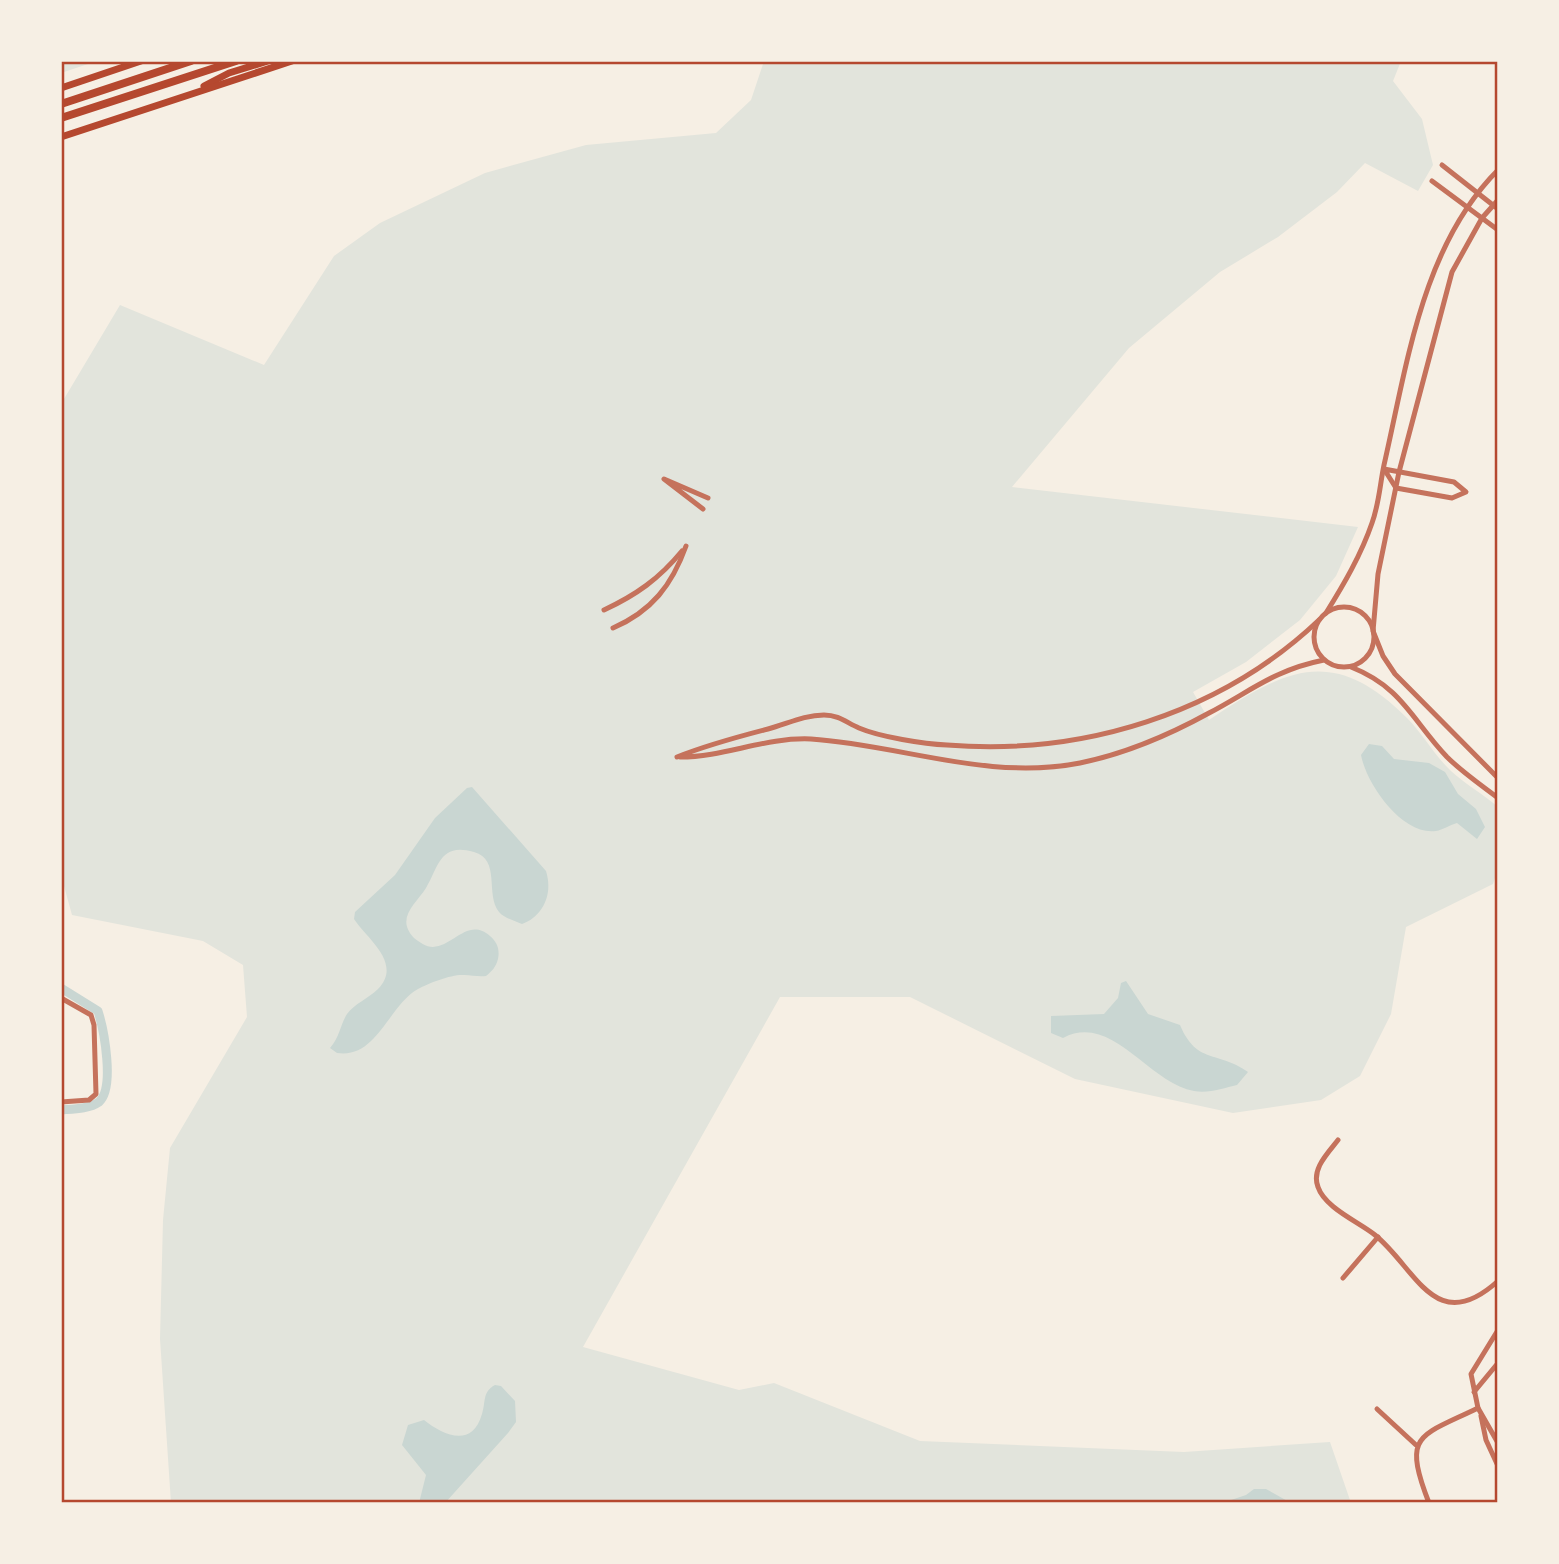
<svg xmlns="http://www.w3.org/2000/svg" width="1559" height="1564" font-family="'Noto Sans',sans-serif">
<rect width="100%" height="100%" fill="#f6efe4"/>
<g fill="#e2e4dc">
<path d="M61,61h36l-36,12z"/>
<path d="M764,61h637l-8,20 29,38 11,46 -15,26 -53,-28 -28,29 -59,45 -58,35 -91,76 -117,139 346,40 -22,49 -36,44 -54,42 -53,30 16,28c76,-51 124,-76 198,-2 16,16 27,37 44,53 14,13 32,23 47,36v62l-5,15 -87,43 -15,87 -31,62 -39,24 -88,13 -158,-34 -165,-82h-130l-197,350 156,43 35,-7 146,58 264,11 146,-10 21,61h-1180l-11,-164 3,-119 7,-72 77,-131 -4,-52 -40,-24 -131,-26 -11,-40v-471l59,-99 144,60 70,-109 46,-33 105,-50 101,-28 130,-12 35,-33z"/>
</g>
<g fill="#c9d6d2">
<path d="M1369,744l13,2 12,13 35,4 16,9 13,22 18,15 9,18 -8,12 -20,-16c-8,2 -14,7 -21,8 -34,5 -70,-48 -75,-76z"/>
<path d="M472,787l74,84c7,22 -2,45 -24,53 -7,-3 -18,-6 -23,-12 -14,-17 2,-53 -25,-60 -34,-10 -35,14 -48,36 -10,16 -31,30 -12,50 5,4 12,9 19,9 21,-1 35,-30 57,-11 7,6 10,13 8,23 -2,8 -6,12 -12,17 -8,1 -14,-1 -22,-1 -12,-1 -35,8 -46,14 -30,17 -41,70 -81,64l-7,-5c10,-11 10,-23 17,-34 7,-10 22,-16 31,-25 25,-26 -11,-50 -24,-70l1,-7 40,-37 40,-57 32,-30z"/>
<path d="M1126,981l22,33 32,11c17,40 37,25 68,47l-11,13c-13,3 -29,9 -43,6 -46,-8 -82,-79 -131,-53l-12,-5v-17l53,-2 14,-16 3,-15z"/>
<path d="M495,1385l6,1 14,15 1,21 -8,11 -63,70h-26l7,-28 -24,-30 6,-20 16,-5c19,15 48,29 58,-6 4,-12 0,-22 13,-29z"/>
<path d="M1254,1489h12l25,14h-69l24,-8z"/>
</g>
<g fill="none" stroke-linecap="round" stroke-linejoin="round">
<path stroke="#c9d6d2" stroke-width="9" d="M61,988l37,23c6,19 17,77 1,91 -10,7 -26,7 -38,8"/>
<g stroke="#c5725c" stroke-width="5">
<path d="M1442,165l56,44"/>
<path d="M1432,181l66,49"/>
<path d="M1498,200l-16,18 -30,54 -53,200 -21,102 -5,57 10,25 12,18 103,104"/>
<path d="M1384,469l70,13 12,10 -14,6 -56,-10z"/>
<path d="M703,509l-39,-30 44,19"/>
<circle cx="1344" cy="637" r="30"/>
<path d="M604,610c32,-15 55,-31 78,-59"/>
<path d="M1326,613c18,-29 35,-58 46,-90 7,-19 8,-39 12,-58 23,-100 38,-219 114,-295"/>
<path d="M613,628c39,-17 59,-43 73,-82"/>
<path d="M1351,667c51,20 61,53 96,90 15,15 34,28 51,41"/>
<path d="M677,757c30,-12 60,-20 91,-28 19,-5 36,-14 56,-14 15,0 23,8 35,13 21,9 65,16 88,17 135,11 273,-31 372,-125"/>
<path d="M680,757c45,0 85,-20 131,-18 90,6 177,42 269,24 44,-9 89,-28 129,-50 42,-22 65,-43 115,-53"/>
<path d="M61,998l30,17 3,10 2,69 -7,6 -28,2"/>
<path d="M1338,1140c-10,13 -27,29 -20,47 7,21 41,35 57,48 41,33 60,103 123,46"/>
<path d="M1343,1278l35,-41"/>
<path d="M1498,1330l-27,44 7,34 20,35"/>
<path d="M1474,1392l24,-29"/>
<path d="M1377,1409l39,36"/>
<path d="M1481,1416l5,24 12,26"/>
<path d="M1429,1503c-27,-70 -10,-66 49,-95"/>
</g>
<g stroke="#b5482f" stroke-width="7">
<path d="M204,86l25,-13 39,-12"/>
<path d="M61,88l80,-27"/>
<path d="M61,137l231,-76"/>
</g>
<g stroke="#b5482f" stroke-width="8">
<path d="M61,104l130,-43"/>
<path d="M61,118l175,-57"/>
</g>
</g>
<rect width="1559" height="1564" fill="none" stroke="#f6efe4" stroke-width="126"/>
<rect x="63" y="63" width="1433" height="1438" fill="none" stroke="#b5482f" stroke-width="2.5"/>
</svg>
